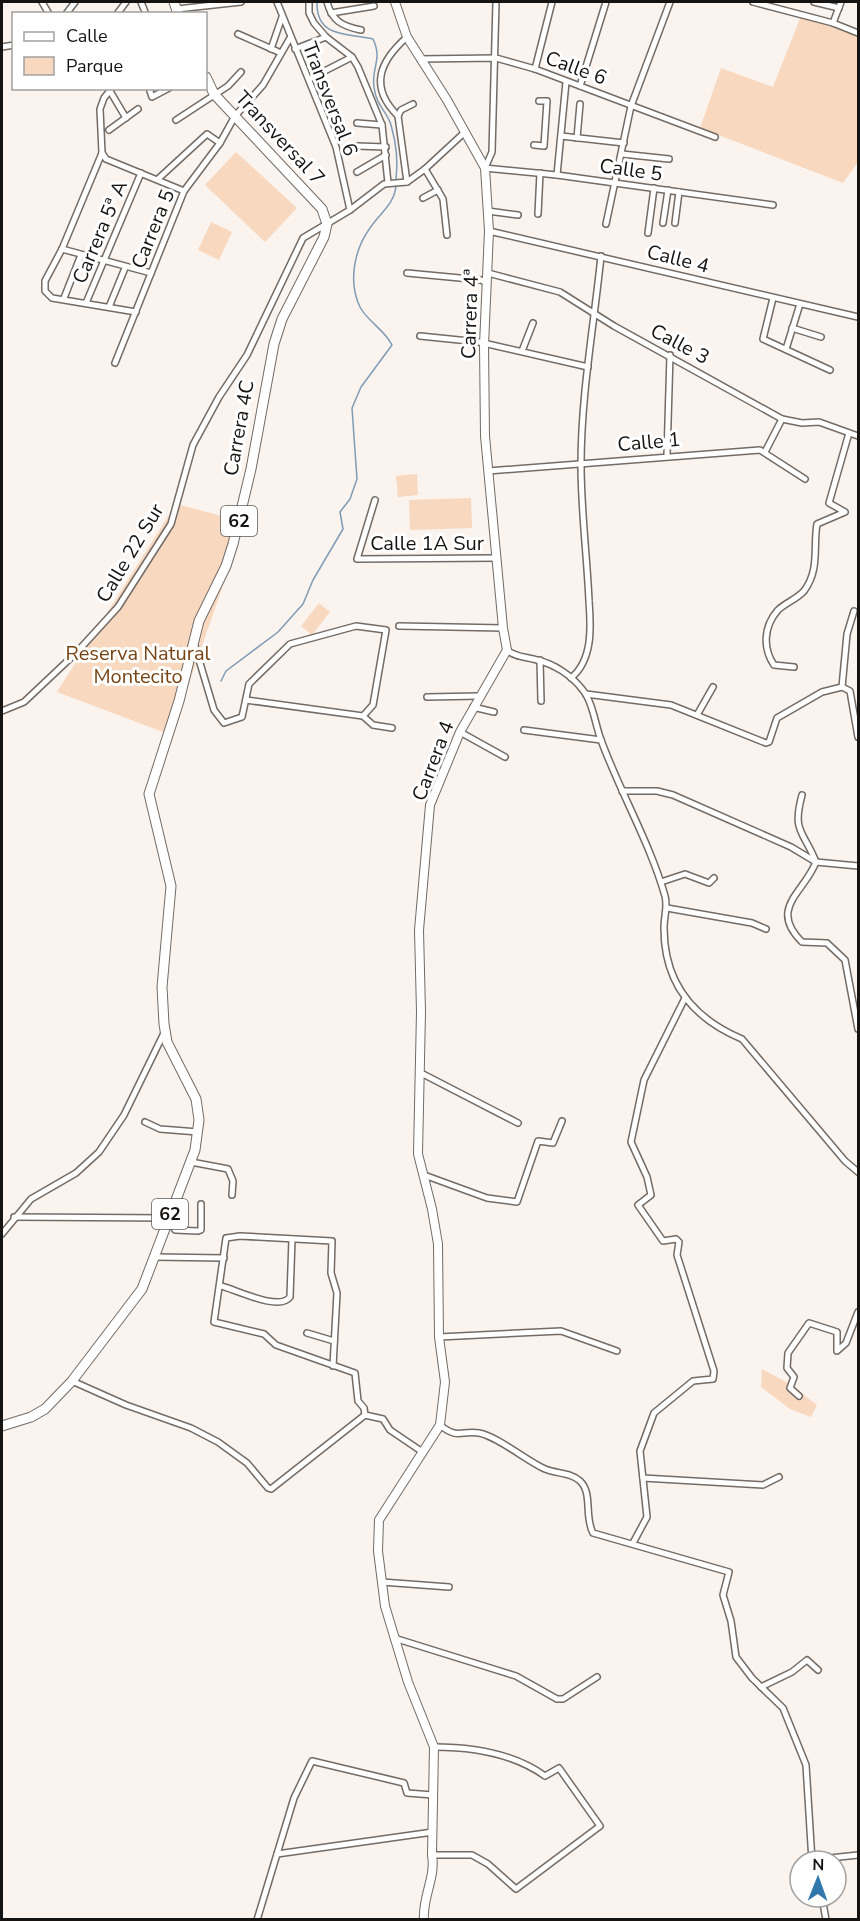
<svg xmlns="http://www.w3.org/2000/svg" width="860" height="1921" font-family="'Nunito Sans',sans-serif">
<rect width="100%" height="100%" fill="#fbf3ed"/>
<g fill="#f8d9c0">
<path d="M801,16l57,20v126l-15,21 -143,-55 21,-60 52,19z"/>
<path d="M236,152l61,56 -32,34 -60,-57z"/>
<path d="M211,222l21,10 -13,28 -21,-10z"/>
<path d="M417,474l1,21 -20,2 -2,-21z"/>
<path d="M471,498l1,30 -62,2 -1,-30z"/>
<path d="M176,504l69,18 -74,213 -114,-43z"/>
<path d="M319,603l11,9 -18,23 -11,-9z"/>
<path d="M762,1369l28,15 27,21 -6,12 -21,-8 -29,-22z"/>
</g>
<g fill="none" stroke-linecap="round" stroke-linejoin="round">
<g stroke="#7e9cb7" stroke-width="1.5">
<path d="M317,2c-1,36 30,31 56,37 10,21 -2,28 1,48 2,19 13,24 17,38 5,17 7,38 5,55"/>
<path d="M221,681l5,-10 52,-39 25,-28 10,-24 30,-51 -3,-17 10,-13 7,-20 -5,-71 9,-21 31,-42c-8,-16 -24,-23 -32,-38 -12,-25 -6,-57 10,-79 10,-15 25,-24 26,-43"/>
</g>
<g stroke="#726b66" stroke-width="8">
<g id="street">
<path d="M42,2l7,12"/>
<path d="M141,2l4,10"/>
<path d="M277,2l59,145 14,63"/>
<path d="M309,2v11l5,10 12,14 26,20 6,10 24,58 6,58"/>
<path d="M327,2c5,19 15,24 34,28"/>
<path d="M496,2l-4,150 -7,16 72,7 216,30"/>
<path d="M753,2l80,21 25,10"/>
<path d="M814,2l25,6"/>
<path d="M177,9l64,-7"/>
<path d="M331,13l43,-7"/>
<path d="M66,14l9,-12"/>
<path d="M117,14l9,-12"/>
<path d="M833,23l8,-21"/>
<path d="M238,34l43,19"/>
<path d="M2,47l12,-2"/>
<path d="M271,49l11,-32"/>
<path d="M295,49l31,-12"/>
<path d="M420,59l76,-1 39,11 180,68"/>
<path d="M535,69l17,-67"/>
<path d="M309,79l43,-22"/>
<path d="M580,86l26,-84"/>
<path d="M112,88l-8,10 -4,11 2,44 -40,96 -17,32v10l7,7 84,14"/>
<path d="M149,88l3,9 17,-9"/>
<path d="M110,91l16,27"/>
<path d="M398,116c-29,-29 -19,-54 9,-79"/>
<path d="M176,120l52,-34 13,-14"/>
<path d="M357,123l25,2"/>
<path d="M109,130l29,-21"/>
<path d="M561,136l63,7"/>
<path d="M577,138l3,-34"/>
<path d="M534,145l10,1 3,-45h-8"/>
<path d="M357,146l29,1"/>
<path d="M102,153l4,6 78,32"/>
<path d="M622,154l47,5"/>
<path d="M425,169l18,30 4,36"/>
<path d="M357,172l29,-17"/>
<path d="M557,175l9,-93"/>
<path d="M158,179l49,-45 13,9"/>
<path d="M407,182l-9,-66 3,-6 12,-6"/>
<path d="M423,198l15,-8"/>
<path d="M488,211l30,4"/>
<path d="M538,214l2,-41"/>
<path d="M663,223l5,-33"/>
<path d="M675,223l4,-31"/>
<path d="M606,224l25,-118 39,-104"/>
<path d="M489,231l369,86"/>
<path d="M648,233l6,-45"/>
<path d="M62,249l89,24"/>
<path d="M407,273l74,7 6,3"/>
<path d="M488,273l72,19 54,34 168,93 20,4 17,-1 39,14"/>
<path d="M64,298l17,-43"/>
<path d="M773,298l-10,41 67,31"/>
<path d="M86,303l55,-130"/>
<path d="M109,307l16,-39"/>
<path d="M792,328l29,9"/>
<path d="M420,336l59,6 109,25"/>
<path d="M786,349l14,-45"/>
<path d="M522,351l11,-28"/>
<path d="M115,363l69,-172 36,-48 15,-27 28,-31 27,-47"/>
<path d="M765,452l17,-33"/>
<path d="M667,455l3,-100"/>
<path d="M488,471l272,-21 45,29"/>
<path d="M375,500l-18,59 140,-1"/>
<path d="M399,626l104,2"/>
<path d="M194,643l20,67 10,13 18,-6 7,-33 41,-40 66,-18 30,4 -13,75 -10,11"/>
<path d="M507,650c7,7 21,7 30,10 17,4 34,15 45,29 11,13 13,35 19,51 19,52 49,103 64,156 3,11 -1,20 -1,32 0,54 28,90 78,111l103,122 13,11"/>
<path d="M540,660l1,41"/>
<path d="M794,667l-20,-2c-11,-16 -11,-38 4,-55 7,-7 19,-11 26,-19 16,-21 9,-44 13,-67l28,-12 -16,-9 20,-70"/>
<path d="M571,678c22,-18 20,-51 18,-77 -2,-45 -8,-91 -8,-136 0,-70 13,-140 20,-209"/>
<path d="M842,687l5,-53 7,-23"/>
<path d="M586,694l85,11 95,38 3,-1 8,-24 45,-26 20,-5 8,4 8,46"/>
<path d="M427,697l52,-1"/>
<path d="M246,700l117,16"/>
<path d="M473,707l21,5"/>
<path d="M2,711l22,-9 53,-50 41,-45 53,-83 22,-79 26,-48 28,-42 56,-117 47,-28 34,-26 23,-2 18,-13 40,-37"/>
<path d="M697,715l16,-28"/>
<path d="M363,716l10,9 19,3"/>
<path d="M524,730l77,10"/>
<path d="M460,732l45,25"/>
<path d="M622,791h35l16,4 118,52 25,15 42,4"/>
<path d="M802,795c-10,37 1,35 14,67 -12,31 -48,46 -14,80l25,1 18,17 13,69"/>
<path d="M661,882l24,-8 24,9 5,-5"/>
<path d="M667,908l85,15 14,6"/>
<path d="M419,1072l99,51"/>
<path d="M145,1122l15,7 38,3"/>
<path d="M191,1162l37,7 5,12 -1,14"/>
<path d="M424,1175l63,23 30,4 21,-61 15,2 9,-22"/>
<path d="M14,1217l155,1 6,12 23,1 3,-1v-26"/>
<path d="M2,1234l29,-35 45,-26 23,-21 25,-37 40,-82"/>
<path d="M155,1257l69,1"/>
<path d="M221,1286c14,3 58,26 69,11l2,-58"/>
<path d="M307,1333l27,8"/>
<path d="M439,1337l122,-6 56,20"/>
<path d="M333,1366l4,-73 -6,-20 1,-32 -92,-5 -14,2 -12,84 50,12 12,11 79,28 3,28 6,7 1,7"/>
<path d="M72,1381l54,24 65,23 27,14 29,21 21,25 3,1 94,-74 18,4 7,11 31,21"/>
<path d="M799,1396l-9,-8 4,-11 -7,-9 1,-15 21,-30 28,9v19l9,-8 12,-31"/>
<path d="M440,1425c18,15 21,5 39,8 18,3 48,28 66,36 12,5 25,3 35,12 13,12 4,36 13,52l136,39 -6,23 8,26 5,36 16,21 31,30 23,57 6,96"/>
<path d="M643,1478l120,7 16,-8"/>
<path d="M633,1543l14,-26 -7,-66 14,-38 39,-32 20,-2 1,-8 -37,-116 2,-13 -3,-3 -13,2 -25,-36 13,-10 -4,-18 -16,-35 13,-62 41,-82"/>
<path d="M382,1582l67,5"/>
<path d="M394,1638l122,38 41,23h6l34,-22"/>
<path d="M761,1687l31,-15 15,-12 11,10"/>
<path d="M277,1854l156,-22"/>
<path d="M432,1855h40l16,9 28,25 84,-63 -41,-58 -14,8c-32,-23 -72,-29 -111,-29"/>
<path d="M811,1860l47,-5"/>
<path d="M822,1897l4,23"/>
<path d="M257,1920l37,-122 18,-37 92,22 3,10 26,2"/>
</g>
</g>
<g stroke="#726b66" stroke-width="10">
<path id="secondary" d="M395,2l12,35 40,63 38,68 4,63 -5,114 1,91 18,192 4,22 -47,82 -30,73 -11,125 2,82 -3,142 14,55 6,35 1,93 6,45 -5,43 -61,95 -1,31 7,55 23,76 26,65 -2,108c4,23 -10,42 -8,65"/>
</g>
<g stroke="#726b66" stroke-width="11">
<g id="primary">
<path d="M174,2l4,12"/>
<path d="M2,1426l29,-9 14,-8 27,-28 70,-92 53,-139 4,-30 -3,-21 -29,-57 -3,-18 -2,-37 9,-101 -22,-92 30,-93 20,-80 27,-55 7,-22 18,-75 23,-125 8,-25 42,-82 3,-13 -5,-15 -108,-115 -8,-17"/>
</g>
</g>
<use href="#street" stroke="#fff" stroke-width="5"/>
<use href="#secondary" stroke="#fff" stroke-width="8"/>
<use href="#primary" stroke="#fff" stroke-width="9"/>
</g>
<g text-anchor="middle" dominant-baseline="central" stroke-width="6" stroke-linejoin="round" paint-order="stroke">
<g fill="#fff" stroke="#5c5a59" stroke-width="1.5">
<rect x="221" y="506" width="36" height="30" rx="4.5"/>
<rect x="152" y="1199" width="36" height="30" rx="4.5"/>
</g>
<g font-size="18" font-weight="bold" fill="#161412">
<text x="239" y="521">62</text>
<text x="170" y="1214">62</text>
</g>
<g font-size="20" fill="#161412" stroke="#fff">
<text transform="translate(576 68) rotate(20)">Calle 6</text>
<text transform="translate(330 99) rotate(69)">Transversal 6</text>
<text transform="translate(280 138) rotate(47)">Transversal 7</text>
<text transform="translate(631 170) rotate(8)">Calle 5</text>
<text transform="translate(153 229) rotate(-68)">Carrera 5</text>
<text transform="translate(100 232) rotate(-67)">Carrera 5ª A</text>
<text transform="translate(678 259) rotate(14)">Calle 4</text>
<text transform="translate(470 314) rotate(-88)">Carrera 4ª</text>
<text transform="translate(680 344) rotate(28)">Calle 3</text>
<text transform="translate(239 428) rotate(-80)">Carrera 4C</text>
<text transform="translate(649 442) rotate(-5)">Calle 1</text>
<text x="427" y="543">Calle 1A Sur</text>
<text transform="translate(130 553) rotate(-59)">Calle 22 Sur</text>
<text transform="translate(433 761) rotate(-69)">Carrera 4</text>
</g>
<g font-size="20" fill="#764414" stroke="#fff">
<text x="138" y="653">Reserva Natural<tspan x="138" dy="23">Montecito</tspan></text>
</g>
</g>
<rect width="860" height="1921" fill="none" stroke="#161412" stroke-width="6"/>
<rect x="12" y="12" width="195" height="78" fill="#ffffff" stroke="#a2a1a0" stroke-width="1.5"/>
<rect x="24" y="32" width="30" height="9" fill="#ffffff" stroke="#a2a1a0" stroke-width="1.5"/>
<text x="66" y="42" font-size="18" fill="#161412">Calle</text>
<rect x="24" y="57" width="30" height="18" fill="#f8d9c0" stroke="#a2a1a0" stroke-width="1.5"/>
<text x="66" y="72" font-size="18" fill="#161412">Parque</text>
<g transform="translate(818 1879) rotate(1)"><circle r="28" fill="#ffffff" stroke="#a2a1a0" stroke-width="1.5"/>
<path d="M0-4.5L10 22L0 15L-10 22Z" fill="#3277ac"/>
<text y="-9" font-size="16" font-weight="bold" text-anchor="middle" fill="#161412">N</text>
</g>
</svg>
